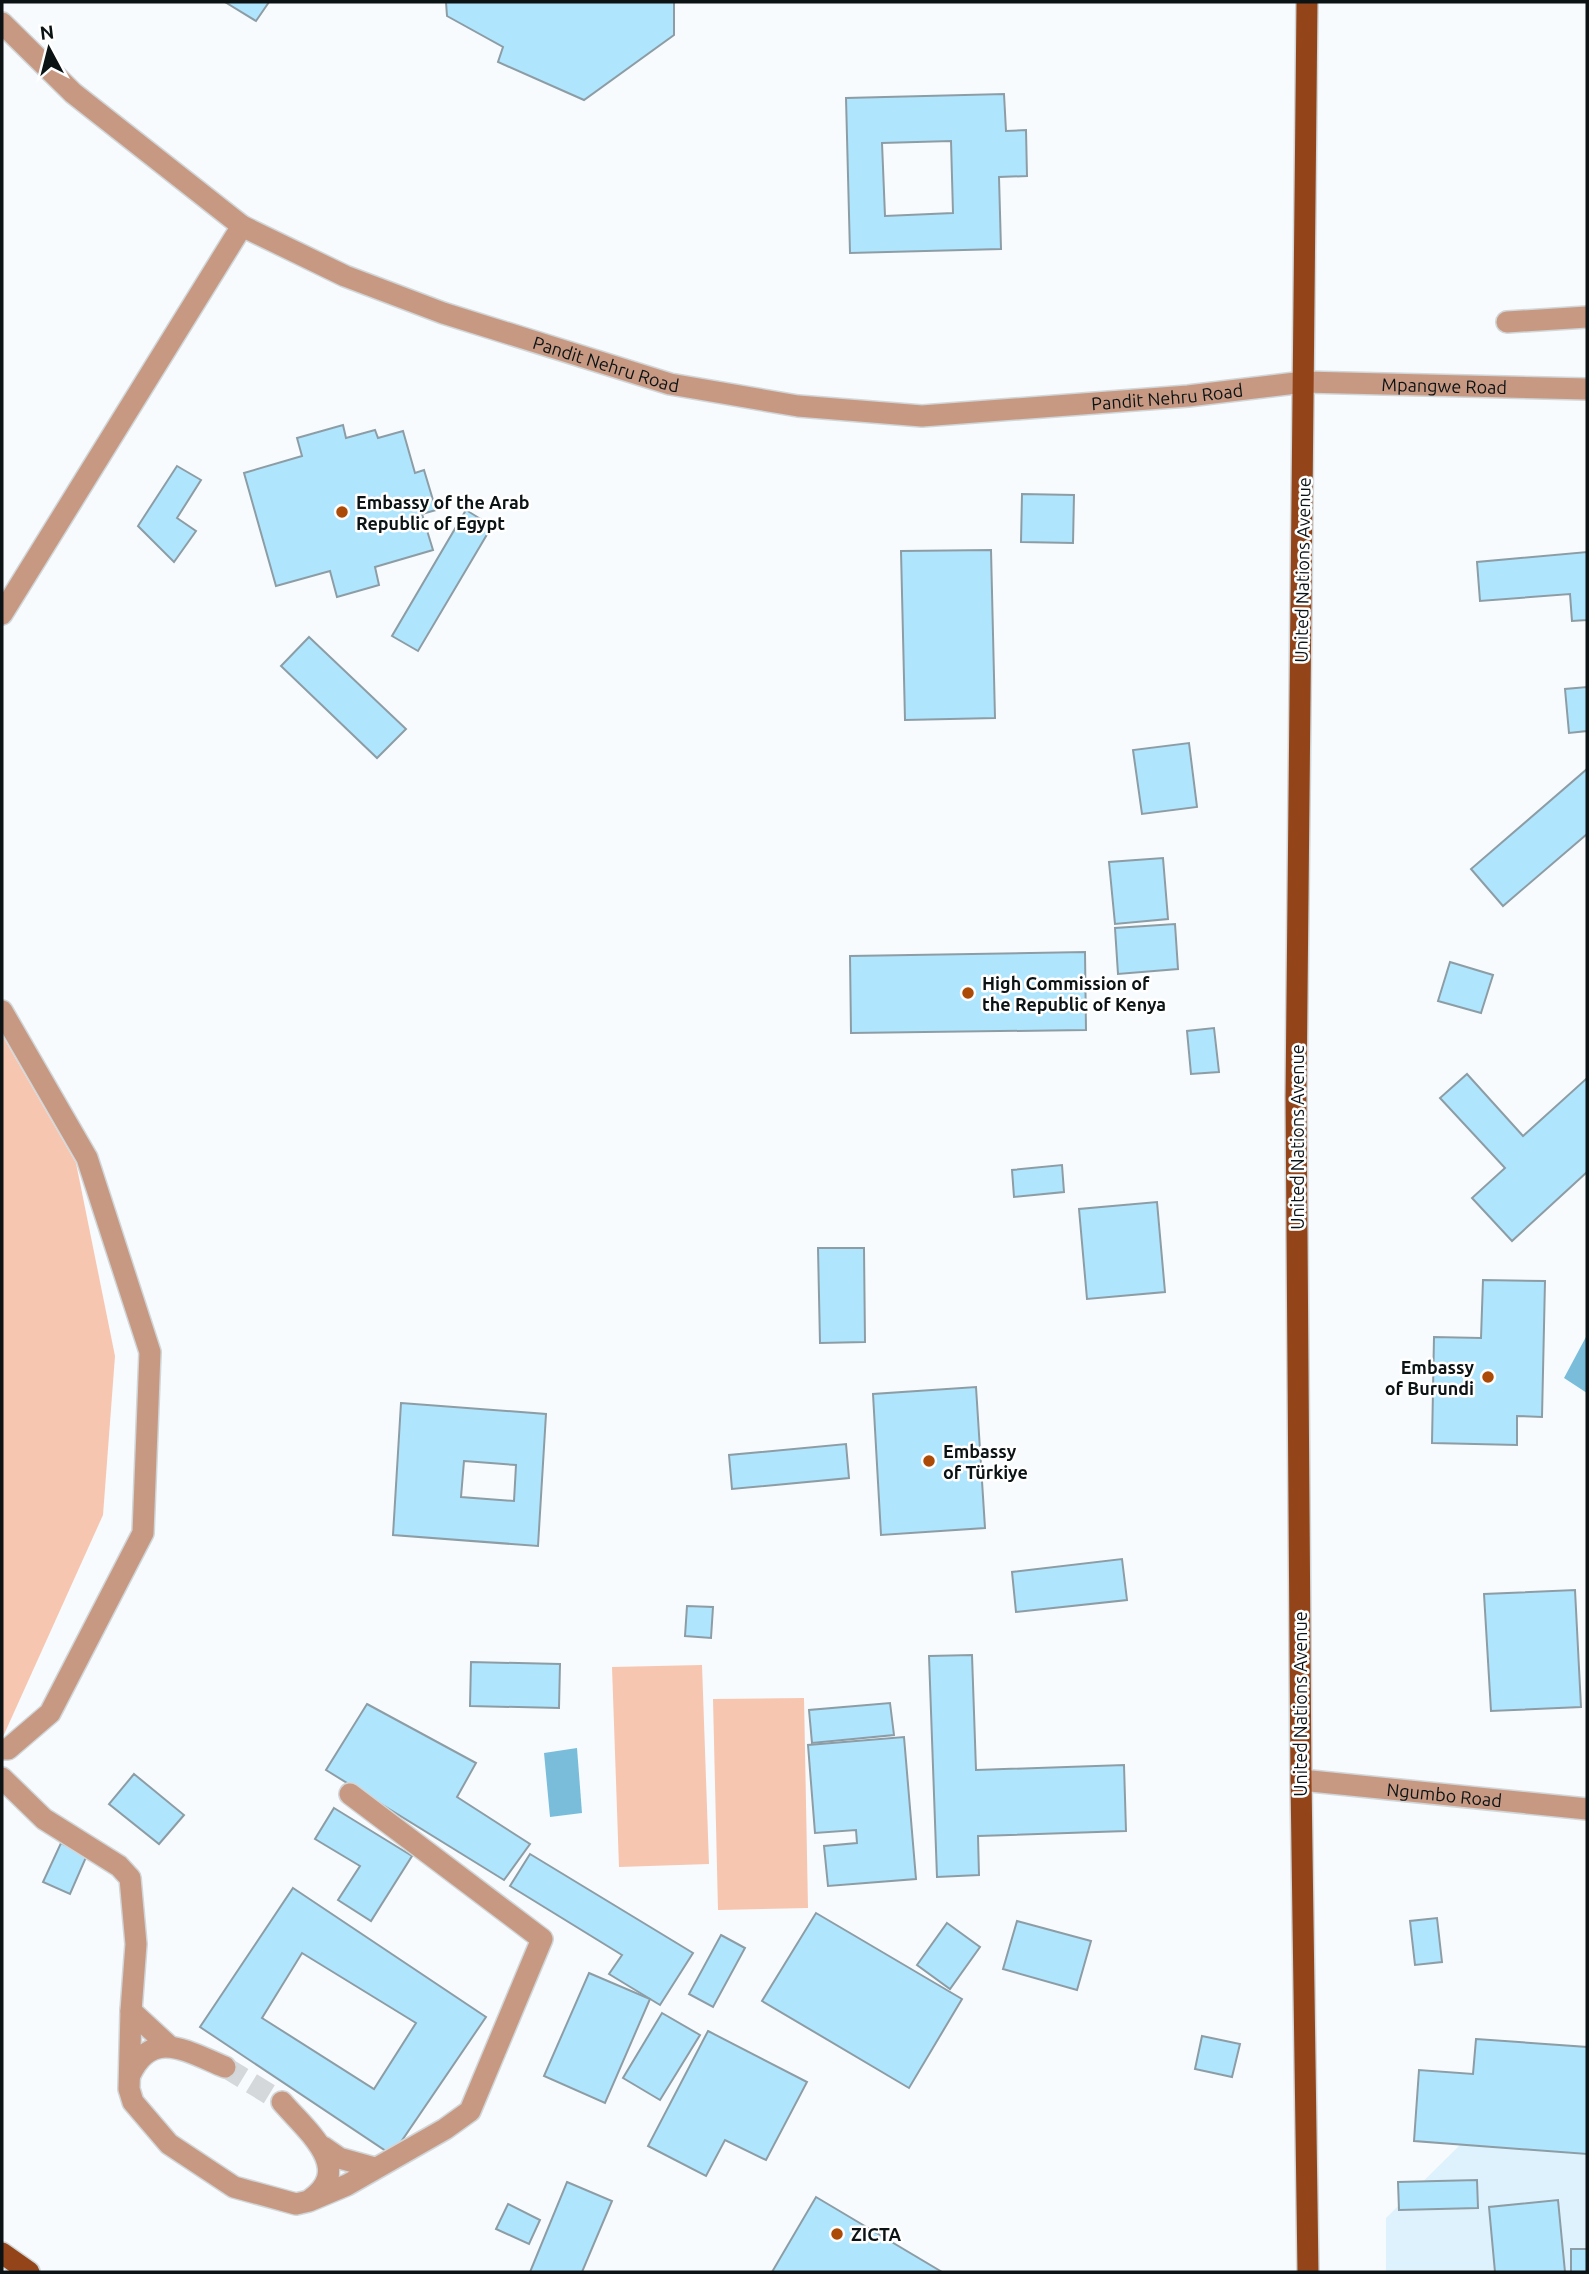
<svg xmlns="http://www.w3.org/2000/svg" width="1589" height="2274" font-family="Ubuntu,sans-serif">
<rect width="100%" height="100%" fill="#f7fbfd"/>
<path fill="#ddf2fc" d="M1466,2139h121v133h-201v-54z"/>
<g fill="#f6c6b0">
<path d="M2,1035l74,128 39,193 -12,159 -101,224z"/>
<path d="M702,1665l7,199 -90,3 -7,-200z"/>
<path d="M804,1698l4,210 -90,2 -5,-211z"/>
</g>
<g fill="#7abddb">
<path d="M1587,1335v58l-23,-15z"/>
<path d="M577,1748l5,65 -32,4 -6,-64z"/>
</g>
<g fill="#b0e5fe" stroke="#8d9da5" stroke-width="2" fill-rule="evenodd">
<path d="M225,2h44l-13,19z"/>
<path d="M446,2h228v33l-90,65 -86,-38 5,-15 -56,-31z"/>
<path d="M1004,94l2,37 20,-1 1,46 -28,1 2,72 -151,4 -4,-155zM951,141l2,72 -68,3 -3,-73z"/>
<path d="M343,425l3,13 29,-8 3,8 25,-7 12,42 9,-3 12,40 -14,4 11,36 -58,17 4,18 -42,12 -7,-26 -54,15 -32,-113 58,-17 -5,-18z"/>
<path d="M177,466l24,14 -24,38 19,13 -22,31 -36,-36z"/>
<path d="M1022,494l52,1 -1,48 -52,-1z"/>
<path d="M466,510l26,16 -74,125 -26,-15z"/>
<path d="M991,550l4,168 -90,2 -4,-169z"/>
<path d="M1587,552v68l-15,1 -2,-27 -90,7 -3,-39z"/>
<path d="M309,637l97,92 -29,29 -96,-92z"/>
<path d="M1587,687v44l-18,2 -4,-44z"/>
<path d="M1189,743l8,64 -55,7 -9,-64z"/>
<path d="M1587,769v65l-84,72 -32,-37z"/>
<path d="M1163,858l5,61 -53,5 -6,-62z"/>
<path d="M1175,924l3,45 -60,5 -3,-46z"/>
<path d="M1085,952l1,78 -235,3 -1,-77z"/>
<path d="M1450,962l43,13 -12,38 -43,-12z"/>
<path d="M1214,1028l5,44 -28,2 -4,-43z"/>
<path d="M1467,1074l56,62 63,-57 1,2v91l-75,69 -40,-43 33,-30 -65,-70z"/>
<path d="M1062,1165l2,27 -50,5 -2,-27z"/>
<path d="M1157,1202l8,90 -78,7 -8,-90z"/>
<path d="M818,1248h46l1,94 -45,1z"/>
<path d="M1483,1280l62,1 -3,136 -25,-1v29l-85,-2 2,-106 47,1z"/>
<path d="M976,1387l9,141 -104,7 -8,-141z"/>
<path d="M401,1403l145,11 -8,132 -145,-11zM464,1461l52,4 -2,36 -53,-4z"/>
<path d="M846,1444l3,34 -117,11 -3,-34z"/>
<path d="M1122,1559l5,41 -111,12 -4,-40z"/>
<path d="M1575,1590l6,117 -90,4 -7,-117z"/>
<path d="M687,1606l26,1 -2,31 -26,-2z"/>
<path d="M972,1655l4,115 148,-5 2,66 -148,5 1,39 -42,2 -8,-221z"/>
<path d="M471,1662l89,2 -1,44 -89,-2z"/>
<path d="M890,1703l4,32 -82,8 -3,-33z"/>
<path d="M367,1704l109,59 -19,34 73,47 -26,36 -178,-110z"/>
<path d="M904,1737l12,142 -88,7 -4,-40 33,-3 -1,-13 -41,3 -7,-88z"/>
<path d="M134,1774l50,41 -25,29 -50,-40z"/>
<path d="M334,1808l78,48 -41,65 -33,-21 22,-34 -45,-27z"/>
<path d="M61,1843l26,12 -17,39 -27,-12z"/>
<path d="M530,1854l163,99 -33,52 -51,-31 13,-19 -112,-69z"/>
<path d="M293,1888l193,129 -94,138 -192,-128zM302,1953l114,70 -42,66 -112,-71z"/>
<path d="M816,1913l146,86 -53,89 -147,-87z"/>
<path d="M1437,1918l5,44 -27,3 -5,-44z"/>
<path d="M1017,1921l74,20 -14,49 -74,-21z"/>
<path d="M947,1923l33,24 -30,42 -33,-24z"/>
<path d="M721,1935l24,13 -32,59 -24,-13z"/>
<path d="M589,1973l61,26 -45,104 -61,-27z"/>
<path d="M662,2013l38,22 -40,65 -37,-22z"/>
<path d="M708,2031l99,51 -41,78 -41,-20 -19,36 -58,-30z"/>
<path d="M1202,2036l38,8 -8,33 -37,-8z"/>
<path d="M1476,2039l111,8v107l-173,-13 5,-71 54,4z"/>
<path d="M1477,2180l1,28 -79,2 -1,-28z"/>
<path d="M567,2182l45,19 -30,71h-52z"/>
<path d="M816,2197l126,75h-170z"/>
<path d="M1558,2200l7,72h-70l-6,-65z"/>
<path d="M508,2204l32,16 -11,24 -33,-15z"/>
<rect x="1571" y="2249" width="16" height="23"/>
</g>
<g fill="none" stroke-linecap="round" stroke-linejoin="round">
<path stroke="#d4d8da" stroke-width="21" stroke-dasharray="21 10" stroke-linecap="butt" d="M225,2067l57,35"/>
<g stroke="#d1d6d8" stroke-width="24">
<g id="minor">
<path id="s1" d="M2,23l71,70 169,133 103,50 98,37 227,71 128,22 124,10 266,-20 116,-14 283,7"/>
<path d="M1507,322l80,-5"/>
<path d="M2,614l240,-388"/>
<path d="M2,1011l85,147 63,194 -7,181 -93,180 -42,36h-6"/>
<path d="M2,1778l42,41 75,47 11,12 6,66 -5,67 -2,78 4,13 36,42 65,43 62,17 13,-3 38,-16 98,-56 25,-18 72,-172 -192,-145"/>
<path id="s2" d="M1301,1780l286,29"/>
<path d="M131,2011l38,35"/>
<path d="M130,2075c22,-48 58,-23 95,-8"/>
<path d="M282,2102c23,27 73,66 29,97"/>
<path d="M323,2147l16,11 36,10"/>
</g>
</g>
<g stroke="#d1d6d8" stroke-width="24">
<g id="major">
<path d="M1307,2l-11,1095 5,683 7,492"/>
<path d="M2,2253l27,19"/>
</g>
</g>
<use href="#minor" stroke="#c79983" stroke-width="21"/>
<use href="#major" stroke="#934519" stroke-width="21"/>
</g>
<g fill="#ac4a07" stroke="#fff" stroke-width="2.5">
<circle cx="342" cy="512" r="7"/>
<circle cx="968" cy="993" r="7"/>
<circle cx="1488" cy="1377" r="7"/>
<circle cx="929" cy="1461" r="7"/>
<circle cx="837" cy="2234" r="7"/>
</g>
<g text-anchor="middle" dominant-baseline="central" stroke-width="5" stroke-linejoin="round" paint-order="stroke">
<g font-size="18" fill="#0c1315" stroke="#fff">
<text stroke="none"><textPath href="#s1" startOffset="705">Pandit Nehru Road</textPath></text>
<text stroke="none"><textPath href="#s1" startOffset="1550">Mpangwe Road</textPath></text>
<text stroke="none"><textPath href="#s1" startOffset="1272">Pandit Nehru Road</textPath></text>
<text transform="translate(1302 570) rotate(-89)">United Nations Avenue</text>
<text transform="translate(1297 1137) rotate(-90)">United Nations Avenue</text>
<text transform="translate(1300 1704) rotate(-90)">United Nations Avenue</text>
<text stroke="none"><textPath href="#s2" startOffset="144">Ngumbo Road</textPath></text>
</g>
<g font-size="18" font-weight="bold" fill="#0c1315" stroke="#fff" text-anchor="start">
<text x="356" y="502">Embassy of the Arab<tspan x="356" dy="21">Republic of Egypt</tspan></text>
<text x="982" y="983">High Commission of<tspan x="982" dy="21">the Republic of Kenya</tspan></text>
<text x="1474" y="1367" text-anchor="end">Embassy<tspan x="1474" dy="21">of Burundi</tspan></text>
<text x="943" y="1451">Embassy<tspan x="943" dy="21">of Türkiye</tspan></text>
<text x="851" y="2234">ZICTA</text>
</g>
</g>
<rect width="1589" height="2274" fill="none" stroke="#0c1315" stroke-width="7"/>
<g transform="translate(49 49) rotate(353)" stroke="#ffffff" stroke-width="5" paint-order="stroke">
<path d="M0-5L12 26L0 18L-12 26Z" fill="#0c1315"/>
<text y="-10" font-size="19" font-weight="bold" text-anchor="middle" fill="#0c1315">N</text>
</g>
</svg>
